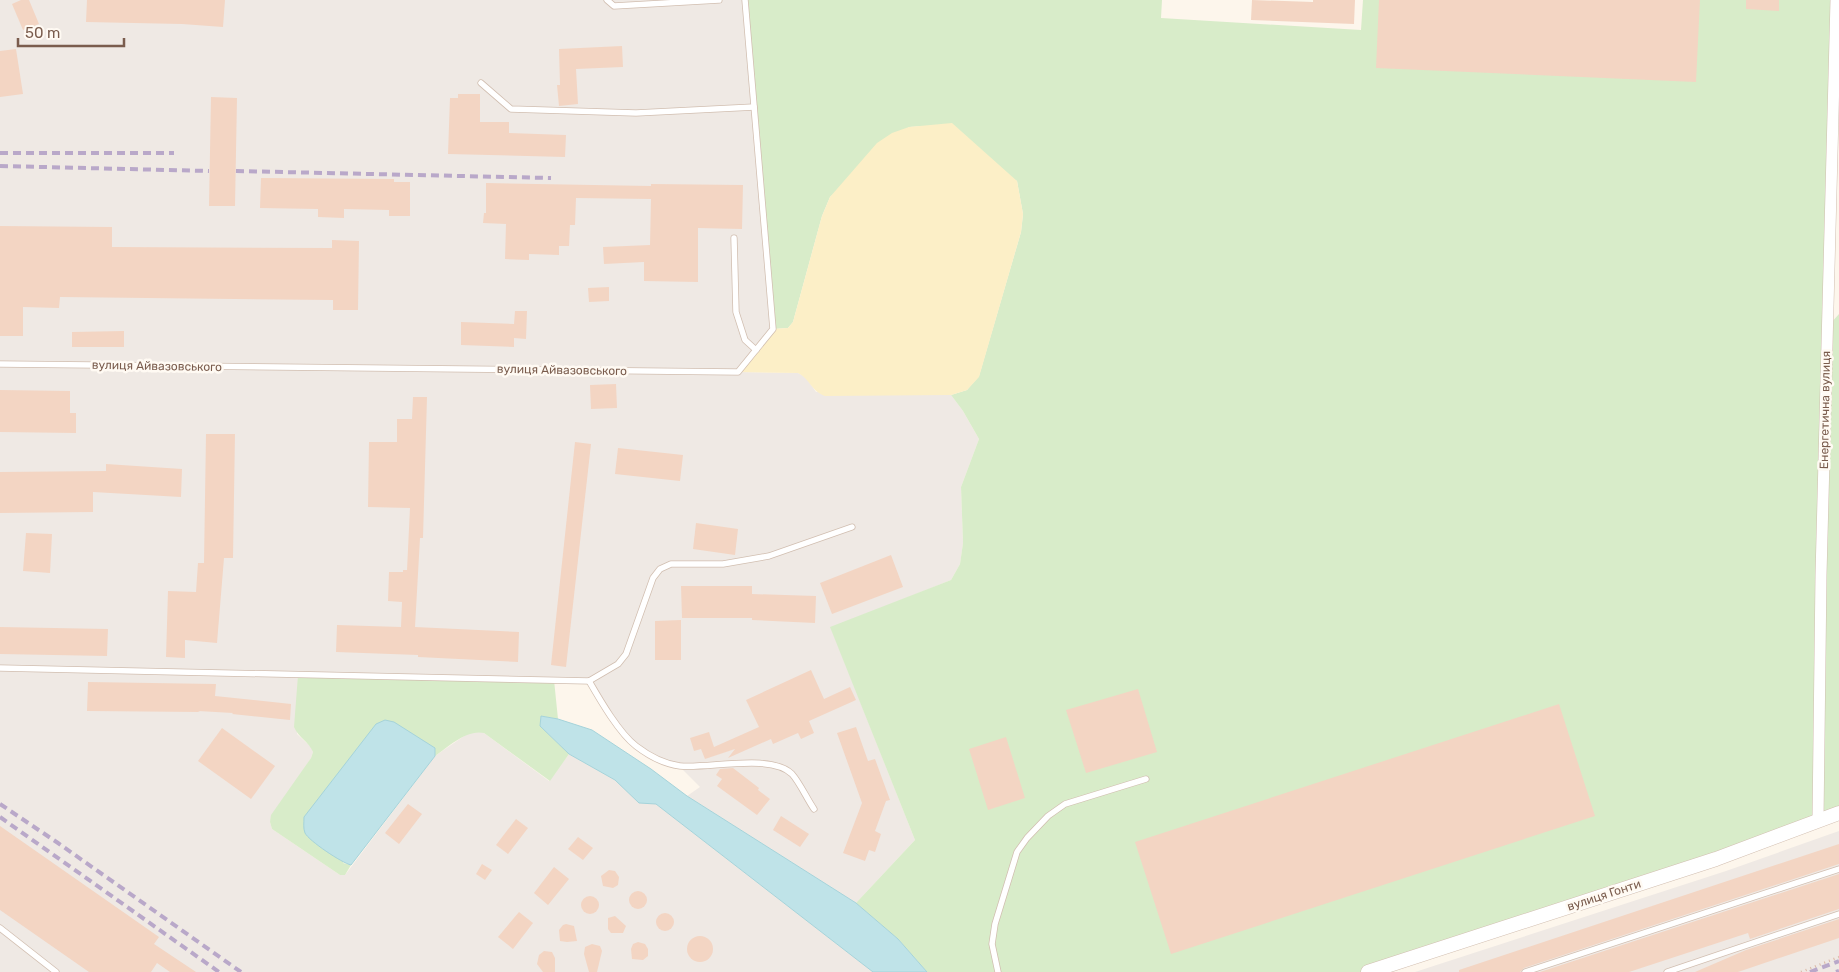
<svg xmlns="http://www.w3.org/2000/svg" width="1839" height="972" font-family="Rubik,sans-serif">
<rect width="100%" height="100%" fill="#fdf6ec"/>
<g fill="#efe9e4">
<path d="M0,0h745l28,329 -34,43 59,1 8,4 10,15 135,3 12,16 16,28 -18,48 2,56 -3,21 -9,16 -120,48 84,212 -59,63 -169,-107 13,-9 -21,-21 -16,-4 -29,-17 -45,-64 -291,-6 -1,59 14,13 2,5 -2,6 -41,64 2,7 68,46h5l90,-119 32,-22 10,-3 7,2 65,48 20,-27 46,26 24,23 17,1 217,168h-873z"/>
<path d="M1839,831v141h-424l311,-101z"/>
</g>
<g fill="#d8ecc9">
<path d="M745,0h417l-1,18 200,12 2,-30h474l-7,324 9,-10v499l-471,159h-441l-29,-33 -42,-36 59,-63 -85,-213 121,-47 9,-16 3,-21 -2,-56 18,-48 -16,-28 -12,-16 16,-5 12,-14 42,-144 2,-18 -6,-33 -93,-55 -15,1 -79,70 -8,19 -29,106 -5,6 -15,1z"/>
<path d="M298,675l256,5 4,39 -17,-3 -1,10 29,28 -19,27 -66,-48c-17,-4 -36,14 -49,23l-1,-8 -91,115 8,2 -6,10h-5l-68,-46 -2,-7 1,-7 40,-57 2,-6c-4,-10 -15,-15 -19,-25z"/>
</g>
<path fill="#fcefc7" d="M952,123l65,58 6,33 -2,18 -42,145 -12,13 -16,5 -126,1c-14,-5 -14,-16 -27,-23l-60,-1 35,-43 15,-1 5,-6 29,-106 8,-19 47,-54 15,-10 17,-6z"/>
<g fill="#bfe3e8" stroke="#a5d3da">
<path d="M541,716l17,3 34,11 59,39 36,27 169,107 42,36 29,33h-54l-217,-168 -17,-1 -24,-23 -46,-26 -29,-28z"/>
<path d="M385,720l9,2 41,26v8l-84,109c-9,-2 -42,-24 -46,-32 -2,-5 -1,-10 -1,-16l72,-93z"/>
</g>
<g fill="#f3d5c3">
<path d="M21,0h8l10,24 -16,6 -11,-26z"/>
<path d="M87,0h138l-2,27 -41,-3 -96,-2z"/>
<path d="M1252,0l61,2v-2h42l-1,24 -103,-4z"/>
<path d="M1379,0h321l-4,82 -320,-14z"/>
<path d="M1746,0h33v11l-33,-2z"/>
<path d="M622,46l1,21 -47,2 2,35 -19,2 -2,-21h3l-1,-36z"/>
<path d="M16,49l7,45 -23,3v-46z"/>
<path d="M458,94h22v28h29v11l57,2 -1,22 -117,-3 2,-56h8z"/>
<path d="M211,97l26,1 -2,108h-26z"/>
<path d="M261,178l133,1v3h16v34h-21v-6l-45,-1v9l-26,-1v-8l-58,-1z"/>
<path d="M486,183l165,3v-2l92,1 -1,44 -44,-1v54l-54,-1v-19l-40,2 -1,-17 47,-2 1,-46 -75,-1 -1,27h-5l-1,21h-10v9l-30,-1v6l-24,-1 1,-35 -23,-1 1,-10h2z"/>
<path d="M0,226l112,1v20l220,1v-8l27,1 -1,69h-25v-10l-273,-3 -1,11 -36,-1v29h-23z"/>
<path d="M609,287v14l-20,1 -1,-14z"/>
<path d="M515,311h12l-1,28 -12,-1v9l-53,-2v-23l53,2z"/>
<path d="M124,331v16h-52v-15z"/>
<path d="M616,384l1,24 -26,1 -1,-24z"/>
<path d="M0,390l70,1v22h6v20l-76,-1z"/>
<path d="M413,397h14l-4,141h-3l-5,89 104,5 -1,30 -100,-5v-2l-82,-3 1,-27 64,2 1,-25 -14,-1 1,-29h14v-2h4l3,-62 -42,-1 1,-65h28v-23h15z"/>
<path d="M206,434h29l-2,124h-9l-7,85 -32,-3v18l-19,-1 2,-66 28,1 2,-29h6z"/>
<path d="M575,442l16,2 -25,223 -15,-2z"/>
<path d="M618,448l65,7 -3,26 -65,-7z"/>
<path d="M106,464l76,5 -1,28 -88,-5v20l-93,1v-41l106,-1z"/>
<path d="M696,523l42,6 -3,26 -42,-6z"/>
<path d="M26,533l26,1 -2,39 -27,-2z"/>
<path d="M891,555l12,32 -71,27 -12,-31z"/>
<path d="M681,586h71v8l64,2 -1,27 -63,-3v-2h-70z"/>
<path d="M681,620v40h-26v-39z"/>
<path d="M0,627l108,2 -1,27 -107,-2z"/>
<path d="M811,670l13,29 26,-12 6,13 -47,21 5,12 -13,6 -3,-6 -25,11 -2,-5 -43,19 7,-9 -30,10 -4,-10 -7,2 -4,-13 19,-6 5,15 45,-20 -13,-27z"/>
<path d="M88,682l128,2 -1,12 76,8 -1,16 -58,-6 1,-1 -35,-2 2,1 -113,-1z"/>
<path d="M1138,689l19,63 -71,21 -20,-63z"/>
<path d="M1559,704l36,112 -424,138 -36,-112z"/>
<path d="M856,727l12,34 7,-2 15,41 -4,1 -11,30 6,3 -6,18 -6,-2 -4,11 -22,-8 19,-50 -25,-70z"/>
<path d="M222,728l53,38 -24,33 -53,-38z"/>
<path d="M1006,737l19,61 -37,12 -19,-61z"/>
<path d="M733,768l26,20 -1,2 12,9 -13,16 -40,-29 5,-7 -6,-4 4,-6z"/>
<path d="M408,804l14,10 -23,30 -14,-11z"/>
<path d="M781,816l28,18 -9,13 -27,-17z"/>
<path d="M516,819l12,9 -20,26 -12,-9z"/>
<path d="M0,826l159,111 -5,7 42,28h-26l-13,-9 -6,9h-62l-89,-62z"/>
<path d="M578,837l15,11 -10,12 -15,-11z"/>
<path d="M1839,844v20l-315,104 -4,4h-61v-2z"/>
<path d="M482,864l10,6 -7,10 -9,-6z"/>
<path d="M554,867l15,12 -21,26 -14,-12z"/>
<path d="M609,870l6,1 4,6 -1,8 -5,3 -10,-2 -2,-10z"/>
<path d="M1839,874v35l-89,30 -2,-6 -119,39h-89z"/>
<circle cx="638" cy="900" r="9"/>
<circle cx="590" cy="905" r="9"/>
<path d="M519,912l14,11 -20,26 -15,-12z"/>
<circle cx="665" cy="922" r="9"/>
<path d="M615,916l11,10 -3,7h-12l-3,-4v-11z"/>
<path d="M1839,919v19l-101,34h-43l51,-22z"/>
<path d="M566,924l8,2 3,15 -10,1 -7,-1 -1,-11 4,-5z"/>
<circle cx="700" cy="949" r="13"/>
<path d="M638,942l7,2 3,5v7l-5,4 -11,-1 -1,-10 2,-5z"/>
<path d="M592,944l8,2 2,5 -5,21h-8l-5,-18 1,-7z"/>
<path d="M544,951l8,1 3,6v14h-12l-6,-8 2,-9z"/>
</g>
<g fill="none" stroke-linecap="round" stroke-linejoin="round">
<g stroke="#d1beb0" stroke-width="7">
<g id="service">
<path d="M607,0l7,6 105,-6"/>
<path d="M481,83l30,26 125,4 118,-6"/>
<path d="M734,238l2,74 9,28 11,10"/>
<path d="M0,364l738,8 35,-43 -28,-329"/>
<path d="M0,668l589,13 29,-17 8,-10 27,-76 7,-9 11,-5h52l46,-8 83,-29"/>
<path d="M589,681c11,19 30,52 47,65 13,10 28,18 44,20 29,3 91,-13 112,8 8,9 15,25 22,35"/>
<path d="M0,928l56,44"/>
<path d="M998,972l-6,-28 3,-20 22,-72 10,-14 21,-22 17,-12 81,-25"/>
<path d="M1525,972l314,-103"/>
<path d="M1667,972l172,-58"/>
</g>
</g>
<g stroke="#d1beb0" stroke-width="12">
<path id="minor" d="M1818,820l3,-245 15,-575"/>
</g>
<g stroke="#d1beb0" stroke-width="15">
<path id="tertiary" d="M1368,972l348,-113 123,-46"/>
</g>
<path stroke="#d9b8a5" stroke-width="2.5" stroke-dasharray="1 4" stroke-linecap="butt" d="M1801,972l38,-15"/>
<use href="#service" stroke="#fff" stroke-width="5.5"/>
<use href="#minor" stroke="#fff" stroke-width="11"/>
<use href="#tertiary" stroke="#fff" stroke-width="14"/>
<g stroke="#b9a8c9" stroke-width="4" stroke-dasharray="8 5" stroke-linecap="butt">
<path d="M0,153h174"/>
<path d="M0,166l209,5"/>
<path d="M236,171l315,7"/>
<path d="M0,804l58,39 183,129"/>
<path d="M0,817l219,155"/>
<path d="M1810,972l29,-11"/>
<path d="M1836,972l3,-1"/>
</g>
</g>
<g text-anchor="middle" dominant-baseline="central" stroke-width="5" stroke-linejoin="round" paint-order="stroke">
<g font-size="12" fill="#7a5c4d" stroke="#fffaf3">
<text transform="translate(157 366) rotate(1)">вулиця Айвазовського</text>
<text transform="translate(562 370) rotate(1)">вулиця Айвазовського</text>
<text transform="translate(1825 410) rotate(-89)">Енергетична вулиця</text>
<text transform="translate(1604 895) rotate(-18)">вулиця Гонти</text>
</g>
</g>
<path d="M18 38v8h106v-8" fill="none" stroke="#7a5c4d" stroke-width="2.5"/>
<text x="25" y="38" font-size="15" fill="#7a5c4d" stroke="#fffaf3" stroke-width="4" paint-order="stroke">50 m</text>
</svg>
